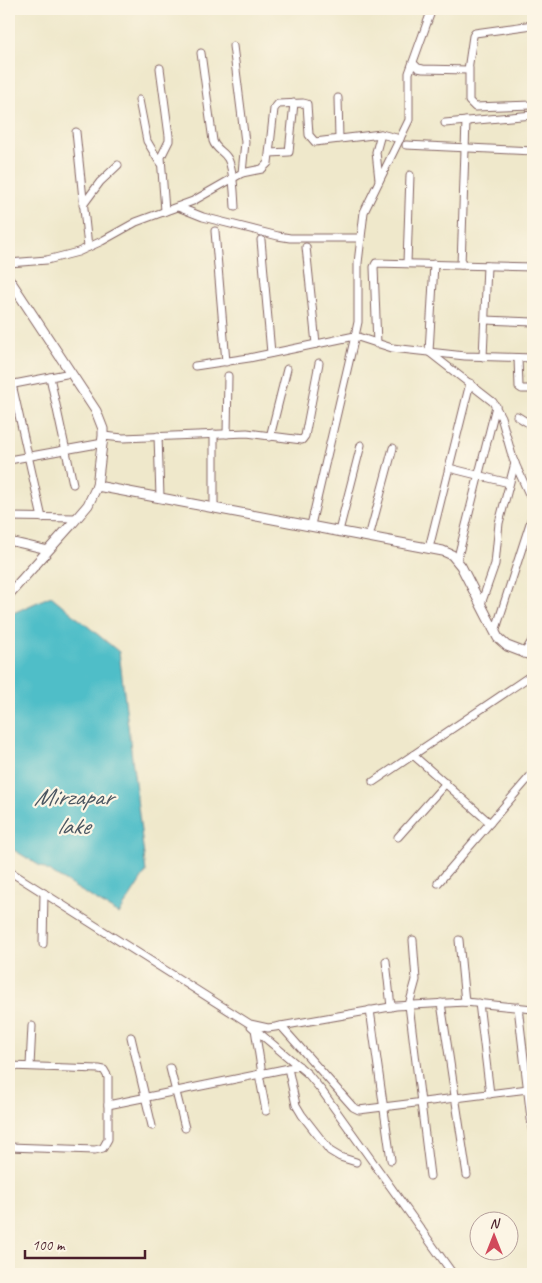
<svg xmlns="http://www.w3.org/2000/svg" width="542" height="1283" font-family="Caveat,sans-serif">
<rect width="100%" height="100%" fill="#fcf5e5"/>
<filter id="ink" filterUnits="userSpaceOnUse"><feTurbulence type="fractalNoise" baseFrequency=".02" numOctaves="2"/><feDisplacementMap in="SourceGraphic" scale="10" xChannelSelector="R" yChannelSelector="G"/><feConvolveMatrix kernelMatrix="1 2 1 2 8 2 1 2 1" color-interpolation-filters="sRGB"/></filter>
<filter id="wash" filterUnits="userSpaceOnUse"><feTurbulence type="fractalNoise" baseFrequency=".0096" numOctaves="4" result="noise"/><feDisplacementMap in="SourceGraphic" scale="20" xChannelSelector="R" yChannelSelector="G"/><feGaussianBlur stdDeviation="1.12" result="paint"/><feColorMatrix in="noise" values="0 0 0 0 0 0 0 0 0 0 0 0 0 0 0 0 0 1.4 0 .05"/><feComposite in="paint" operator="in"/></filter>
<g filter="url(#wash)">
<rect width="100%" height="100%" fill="#efe8cb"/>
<path fill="#50bec8" stroke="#4d6e7a" d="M51,596l68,56 27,220 -27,42 -110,-67v-231l2,-2z"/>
</g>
<g filter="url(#ink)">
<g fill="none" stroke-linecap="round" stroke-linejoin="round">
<g stroke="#846563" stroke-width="9">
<g id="street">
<path d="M233,46l12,96 -3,31"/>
<path d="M201,53l12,88c3,9 11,10 15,18 6,12 6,35 7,48"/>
<path d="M413,63l5,5 5,1 45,1 5,-34 2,-3 58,-8"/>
<path d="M160,68l9,68v5l-8,16 4,54"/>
<path d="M469,68v33l6,6 58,-2"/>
<path d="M338,98l1,41"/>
<path d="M139,100l8,41 13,22"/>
<path d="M445,123l88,-8"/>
<path d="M76,132l12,115"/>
<path d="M406,145l127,6"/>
<path d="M270,153l19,-1 5,-49"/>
<path d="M379,180l-3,-28 5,-18"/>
<path d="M83,205l17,-23 18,-17"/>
<path d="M178,207l25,10 75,19 12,2h71"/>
<path d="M215,231l11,131"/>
<path d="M261,240l10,113"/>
<path d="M306,247l10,97"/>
<path d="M9,263l38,-3 31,-8 24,-11 34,-19 57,-21 49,-28 20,-4 6,-6 6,-54 4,-5 25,-1 4,1 2,31 6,7 66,-8 19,5"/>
<path d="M407,263l3,-88"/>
<path d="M434,264l-5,88 64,50 8,15 12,42 20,44"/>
<path d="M461,265l5,-144"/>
<path d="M485,320l48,2"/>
<path d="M377,344l-3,-77 2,-4 157,4"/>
<path d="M483,357l4,-91"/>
<path d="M518,358l1,29 3,2h11"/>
<path d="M195,366l54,-8 106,-22 37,12 73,8 68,2"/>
<path d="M50,377l23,107"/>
<path d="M12,384l30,134"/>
<path d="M9,385l62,-12"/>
<path d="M517,416l16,10"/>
<path d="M227,434l1,-58"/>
<path d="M103,436l20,2 124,-5 55,7 3,-4 14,-73"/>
<path d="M158,436l2,61"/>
<path d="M270,437l17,-68"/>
<path d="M9,460l94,-17"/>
<path d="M449,468l60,15"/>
<path d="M214,507v-73"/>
<path d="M9,517l68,1"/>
<path d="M311,525l44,-189 3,-14v-59l6,-51 45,-92v-47l23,-64"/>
<path d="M339,531l22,-86"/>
<path d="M369,537l24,-89"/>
<path d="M9,541l39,9"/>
<path d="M429,548l41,-165"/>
<path d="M457,561l39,-155"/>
<path d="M481,604l14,-40 4,-41 16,-60"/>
<path d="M495,632l38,-118"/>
<path d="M524,654l9,-15"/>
<path d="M413,755l77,68"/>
<path d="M373,782l160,-108"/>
<path d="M398,837l48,-54"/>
<path d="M9,871l241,153 18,4 7,-1 121,-21 69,-4 68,7"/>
<path d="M438,883l95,-110"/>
<path d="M413,940l3,40 -7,25 21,171"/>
<path d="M459,940l6,62"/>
<path d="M43,944l1,-51"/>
<path d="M386,961l5,46"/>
<path d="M441,1003l26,172"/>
<path d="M479,1003l11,91"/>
<path d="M518,1007l15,129"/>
<path d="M370,1010l21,150"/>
<path d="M251,1026l57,48 14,17 131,183"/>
<path d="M281,1026l72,81 6,3 169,-21"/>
<path d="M255,1029l7,45"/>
<path d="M131,1037l21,89"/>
<path d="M9,1066l90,3 5,1 4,7v62l-5,9 -8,2 -86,-3"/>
<path d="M30,1066l2,-40"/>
<path d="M170,1068l15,60"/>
<path d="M288,1068l8,37 6,10 28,36 10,6 16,5"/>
<path d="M259,1074l7,37"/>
<path d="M108,1105l191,-39"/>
</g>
</g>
<g stroke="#846563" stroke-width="11">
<g id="secondary">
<path d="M9,279l87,132 7,18v7l-6,50"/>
<path d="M9,594l62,-69 17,-20 9,-19 346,65 9,4 9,11 37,72 9,8 26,10"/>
</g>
</g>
<use href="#street" stroke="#fff" stroke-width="7"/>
<use href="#secondary" stroke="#fff" stroke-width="9"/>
</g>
</g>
<g text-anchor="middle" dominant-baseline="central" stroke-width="4.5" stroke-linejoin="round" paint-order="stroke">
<g font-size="25" font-style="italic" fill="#4c5762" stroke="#fcf5e5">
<text x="73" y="797">Mirzapar<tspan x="73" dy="29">lake</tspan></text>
</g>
</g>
<rect width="542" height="1283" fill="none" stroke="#fcf5e5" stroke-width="30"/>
<g transform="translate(494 1236)"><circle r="24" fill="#fcf5e5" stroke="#b59f9b"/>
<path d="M0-4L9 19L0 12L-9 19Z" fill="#d1495b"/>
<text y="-8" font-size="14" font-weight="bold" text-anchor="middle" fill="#4a1f2b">N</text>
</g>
<path d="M25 1250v8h120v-8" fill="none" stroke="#4a1f2b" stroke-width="2.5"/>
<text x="32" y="1250" font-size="15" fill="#4a1f2b" stroke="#fcf5e5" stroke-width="4" paint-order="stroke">100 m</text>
</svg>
